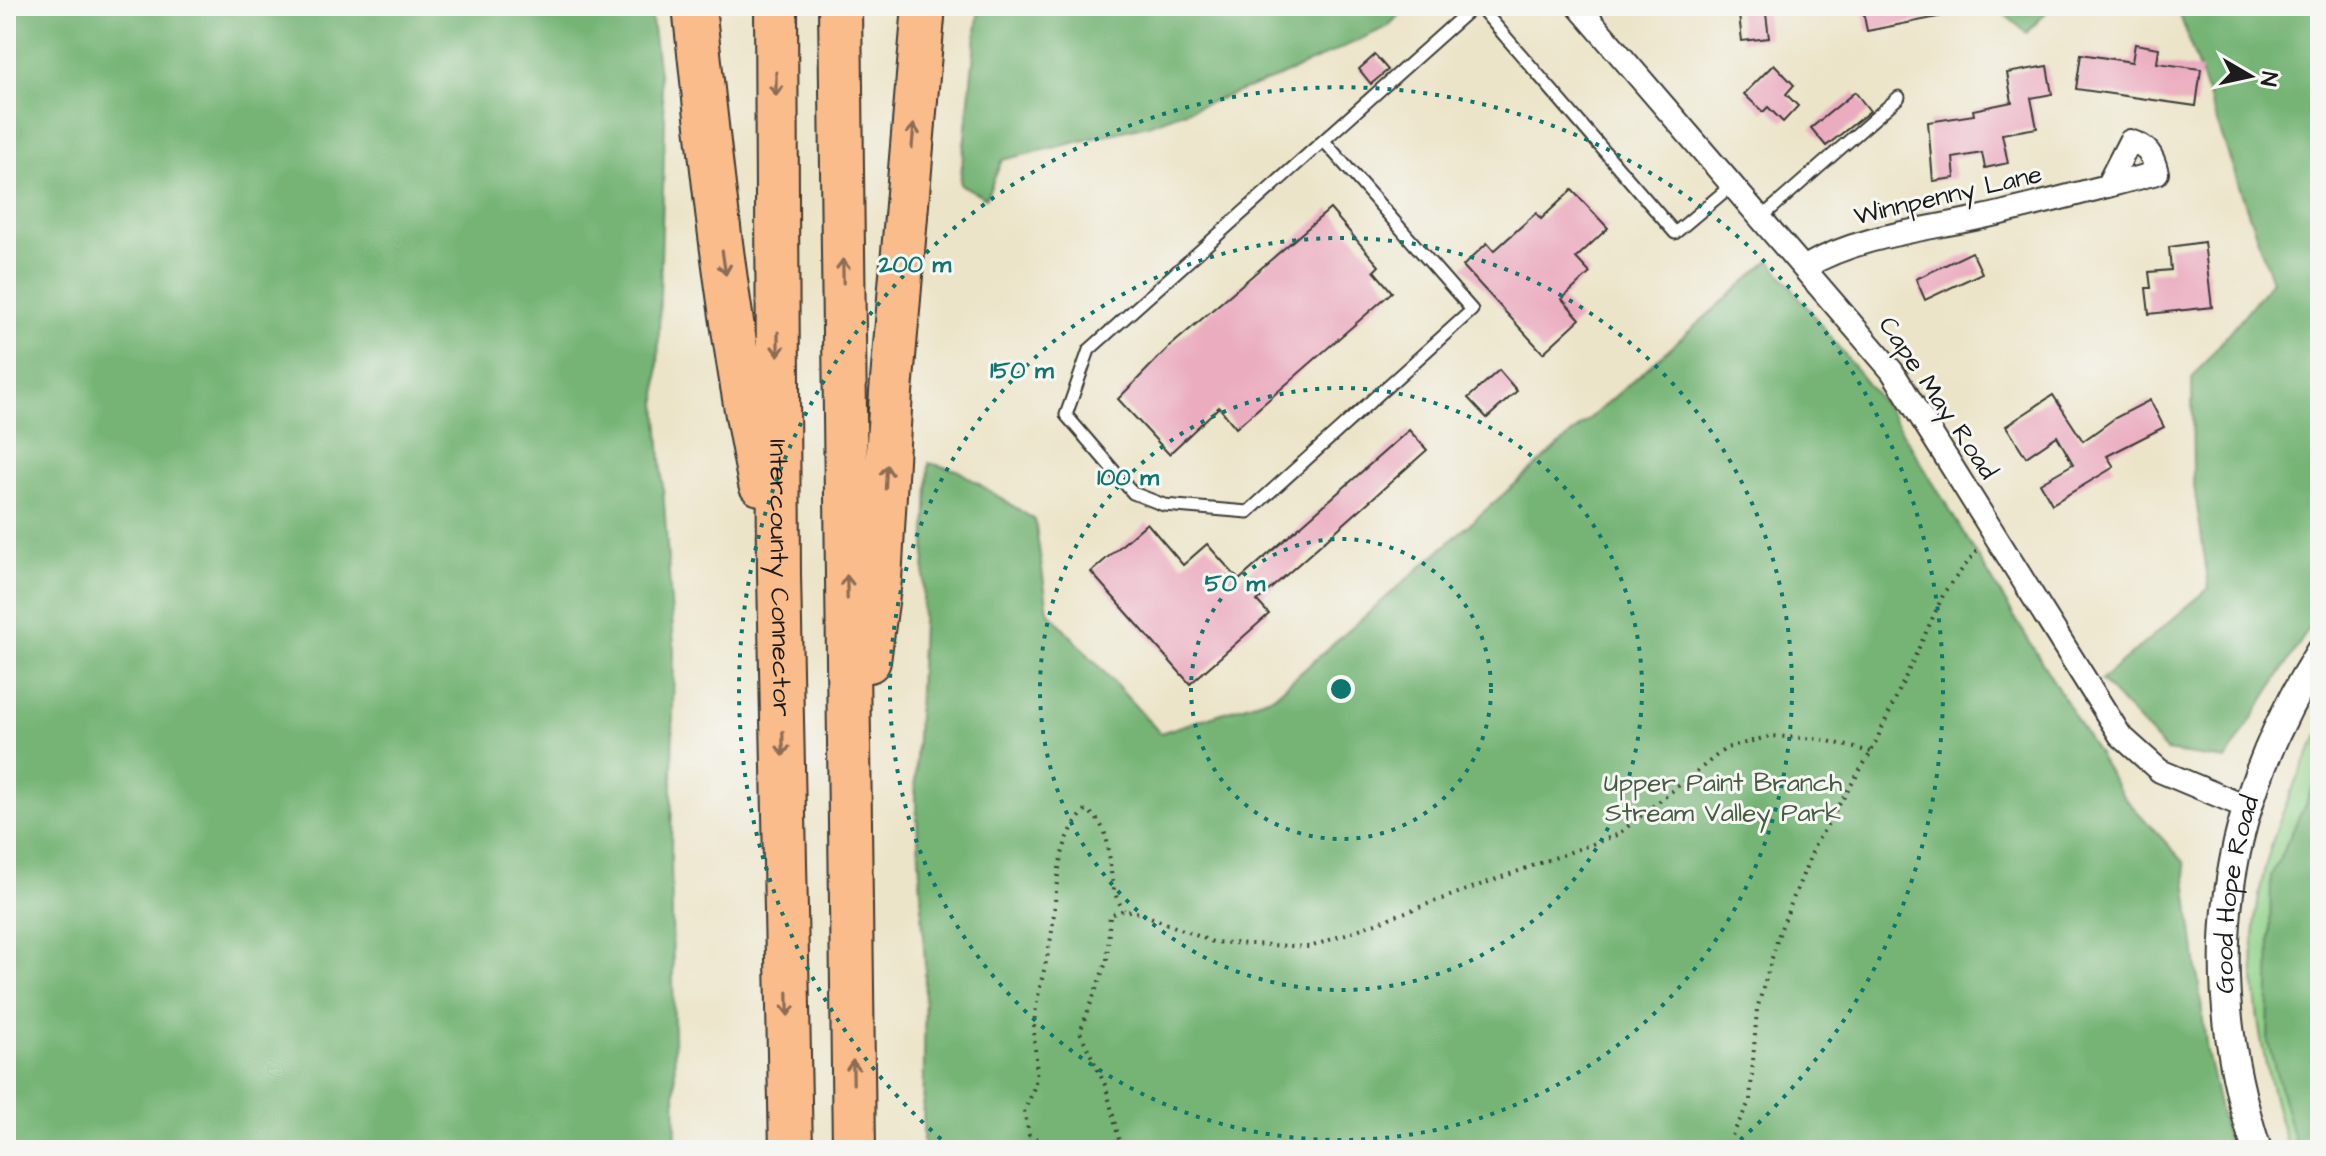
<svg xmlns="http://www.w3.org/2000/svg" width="2326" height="1156" font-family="'Architects Daughter',sans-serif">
<rect width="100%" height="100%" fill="#f6f6f2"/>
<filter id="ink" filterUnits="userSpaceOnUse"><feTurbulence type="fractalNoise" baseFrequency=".0125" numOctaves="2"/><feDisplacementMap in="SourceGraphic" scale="16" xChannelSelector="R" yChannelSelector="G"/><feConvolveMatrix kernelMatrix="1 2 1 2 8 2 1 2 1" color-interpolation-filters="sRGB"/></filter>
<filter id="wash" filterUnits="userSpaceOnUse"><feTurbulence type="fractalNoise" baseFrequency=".006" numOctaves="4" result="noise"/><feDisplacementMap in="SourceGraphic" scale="32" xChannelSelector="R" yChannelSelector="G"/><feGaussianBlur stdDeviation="1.8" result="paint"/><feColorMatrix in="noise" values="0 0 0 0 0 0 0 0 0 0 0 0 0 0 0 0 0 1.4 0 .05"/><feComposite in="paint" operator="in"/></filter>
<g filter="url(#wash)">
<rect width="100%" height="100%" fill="#ece4c8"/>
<path fill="#91d289" stroke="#567752" stroke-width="2" d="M2320,732v418h-32c-49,-170 -52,-258 32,-418z"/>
<g fill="#74b475" stroke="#486848" stroke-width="2">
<path d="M6,6h644l15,113 -8,283 17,244 -3,211 5,293h-670z"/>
<path d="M979,6h430l-22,21 -108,50 -131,48 -146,35 -16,38 -26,-14z"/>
<path d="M1994,6h58l-25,27z"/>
<path d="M2177,6h143v605l-94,149 -60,-9 -65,-71 108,-92 -16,-110 -1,-100 80,-97z"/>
<path d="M1770,260l122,155 231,381 61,66 23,190 22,98h-1306l2,-184 -10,-184 14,-319 28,7 78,50 13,91 112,122 114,-37z"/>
<path d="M2320,773v377h-23l-29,-107 3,-167z"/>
</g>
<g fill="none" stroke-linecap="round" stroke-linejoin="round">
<path stroke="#79bbef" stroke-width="6" d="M2302,1150l18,-34"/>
</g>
<g id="blocks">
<g fill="#ebacc0">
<path d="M1738,6h27l4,32 -27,3z"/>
<path d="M1862,6h90l1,8 -86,17z"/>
<path d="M2135,44l24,4 -2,15 44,6 -5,37 -120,-17 5,-35 51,8z"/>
<path d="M1375,55l13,15 -17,14 -12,-15z"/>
<path d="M1774,64l20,21 -8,9 12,12 -15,16 -15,-15 -5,5 -19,-18z"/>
<path d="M2047,66l5,28 -21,4 6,30 -35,6 6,29 -23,5 -3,-15 -29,5 2,20 -22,3 -5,-59 46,-7 -1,-5 39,-8 -5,-29z"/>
<path d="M1855,92l15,19 -44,35 -15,-18z"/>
<path d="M1572,190l36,38 -32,30 14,15 -28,26 18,20 -37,34 -80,-87 24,-23 7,8 42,-38 5,6z"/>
<path d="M1330,209l49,57 -5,5 18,21 -156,136 -17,-21 -50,47 -51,-55 50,-51z"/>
<path d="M2204,242l8,65 -63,7 -3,-26h5l-2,-16 22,-2 -2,-23z"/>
<path d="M1972,252l10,21 -57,27 -9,-21z"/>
<path d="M1499,370l18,21 -30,27 -19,-20z"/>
<path d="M2053,395l30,46 32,-23 35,-18 14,27 -57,29 7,11 -62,37 -12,-21 33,-19 -16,-28 -31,21 -20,-31z"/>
<path d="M1409,430l18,20 -170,151 12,13 -79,70 -99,-112 56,-49 36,42 24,-21 32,36z"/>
</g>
</g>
</g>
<g filter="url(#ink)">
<use href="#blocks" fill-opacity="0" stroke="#3b3a36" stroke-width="2"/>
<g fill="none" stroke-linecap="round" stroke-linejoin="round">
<g stroke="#3b3a36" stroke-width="15">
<g id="service">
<path d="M1479,6l196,227 57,-48"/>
<path d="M1324,141l148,169 -224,202 -84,-7 -31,-12 -67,-78 23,-65 385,-344"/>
<path d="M1762,217l137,-120"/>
</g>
</g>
<g stroke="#3b3a36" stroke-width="26">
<g id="minor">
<path d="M1578,6l314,365 228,364 40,36 86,36"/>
<path d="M1805,267c53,-31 119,-37 178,-50 58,-13 116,-29 174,-44 -4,-18 -9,-26 -27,-32l-23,45"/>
</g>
</g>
<g stroke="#3b3a36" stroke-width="32">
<g id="tertiary">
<path id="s1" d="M2257,1150c-59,-179 -37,-339 63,-498"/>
</g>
</g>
<g stroke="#3b3a36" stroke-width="46">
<g id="motorway">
<path d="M694,6c17,160 34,320 66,478"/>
<path id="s2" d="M776,6l3,569 12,575"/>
<path d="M840,6l14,1144"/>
<path d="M869,661l11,-81 11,-188 33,-386"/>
</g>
</g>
<g stroke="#3b3a36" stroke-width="4" stroke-dasharray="2 6" stroke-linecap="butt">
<path d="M1047,1150l-3,-8 -15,-7 -5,-25c23,-40 6,-55 11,-95 3,-26 12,-52 16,-78 7,-42 2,-94 35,-127 36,22 14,70 38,100"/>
<path d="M1114,1150l7,-2 -15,-61 -26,-55 27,-72 3,-45 14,-5 16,3 73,29 97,5 307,-112 109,-87 45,-12 49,3 51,13"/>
<path d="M1725,1150l25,-50 7,-91 23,-78 35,-86 56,-93 74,-161 34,-43"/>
</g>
<use href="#service" stroke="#fff" stroke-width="11"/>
<use href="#minor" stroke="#fff" stroke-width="22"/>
<use href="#tertiary" stroke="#fff" stroke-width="28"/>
<use href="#motorway" stroke="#fabc8b" stroke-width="42"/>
</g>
<defs><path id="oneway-shaft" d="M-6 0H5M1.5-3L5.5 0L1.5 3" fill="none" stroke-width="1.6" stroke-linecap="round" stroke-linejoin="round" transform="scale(2)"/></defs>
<g stroke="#8b6c54">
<use href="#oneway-shaft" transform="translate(776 84) rotate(90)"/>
<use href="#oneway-shaft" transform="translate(913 136) rotate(-85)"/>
<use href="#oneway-shaft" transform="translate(724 263) rotate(82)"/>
<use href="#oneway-shaft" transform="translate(843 271) rotate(-91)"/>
<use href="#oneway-shaft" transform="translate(778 344) rotate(90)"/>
<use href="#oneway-shaft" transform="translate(886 477) rotate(-87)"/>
<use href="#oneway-shaft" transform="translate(847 587) rotate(-91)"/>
<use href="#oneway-shaft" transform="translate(783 744) rotate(89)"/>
<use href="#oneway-shaft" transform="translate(788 1004) rotate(89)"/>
<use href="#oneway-shaft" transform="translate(853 1072) rotate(-91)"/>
</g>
</g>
<g fill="none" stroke="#0f766e" stroke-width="4" stroke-dasharray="4 8">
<circle cx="1341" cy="689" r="150"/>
<circle cx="1341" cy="689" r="301"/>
<circle cx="1341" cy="689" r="451"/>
<path d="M950 1147A602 602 0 1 1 1732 1147"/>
</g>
<g text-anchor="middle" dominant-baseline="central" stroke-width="6" stroke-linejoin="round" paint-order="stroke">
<g font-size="26" fill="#1c1c1c" stroke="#f6f6f2">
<text transform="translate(1948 195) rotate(-13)">Winnpenny Lane</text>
<text transform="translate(1938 398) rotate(56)">Cape May Road</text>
<text stroke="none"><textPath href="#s2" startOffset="572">Intercounty Connector</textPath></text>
<text stroke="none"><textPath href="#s1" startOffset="260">Good Hope Road</textPath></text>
</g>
<g font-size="26" fill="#455c42" stroke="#f6f6f2">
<text x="1723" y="783">Upper Paint Branch<tspan x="1723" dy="30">Stream Valley Park</tspan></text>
</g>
</g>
<circle cx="1341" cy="689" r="12" fill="#0f766e" stroke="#f6f6f2" stroke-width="4"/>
<g font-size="24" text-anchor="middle" font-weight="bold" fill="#0f766e" stroke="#f6f6f2" stroke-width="6" stroke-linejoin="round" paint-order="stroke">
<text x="915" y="272">200 m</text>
<text x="1022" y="378">150 m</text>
<text x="1128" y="485">100 m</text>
<text x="1235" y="591">50 m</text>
</g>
<rect width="2326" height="1156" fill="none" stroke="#f6f6f2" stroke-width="32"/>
<g transform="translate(2250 76) rotate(99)" stroke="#f6f6f2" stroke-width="6" paint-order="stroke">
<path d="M0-6L14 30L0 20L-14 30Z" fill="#1c1c1c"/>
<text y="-12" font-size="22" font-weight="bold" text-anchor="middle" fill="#1c1c1c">N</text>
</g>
</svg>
